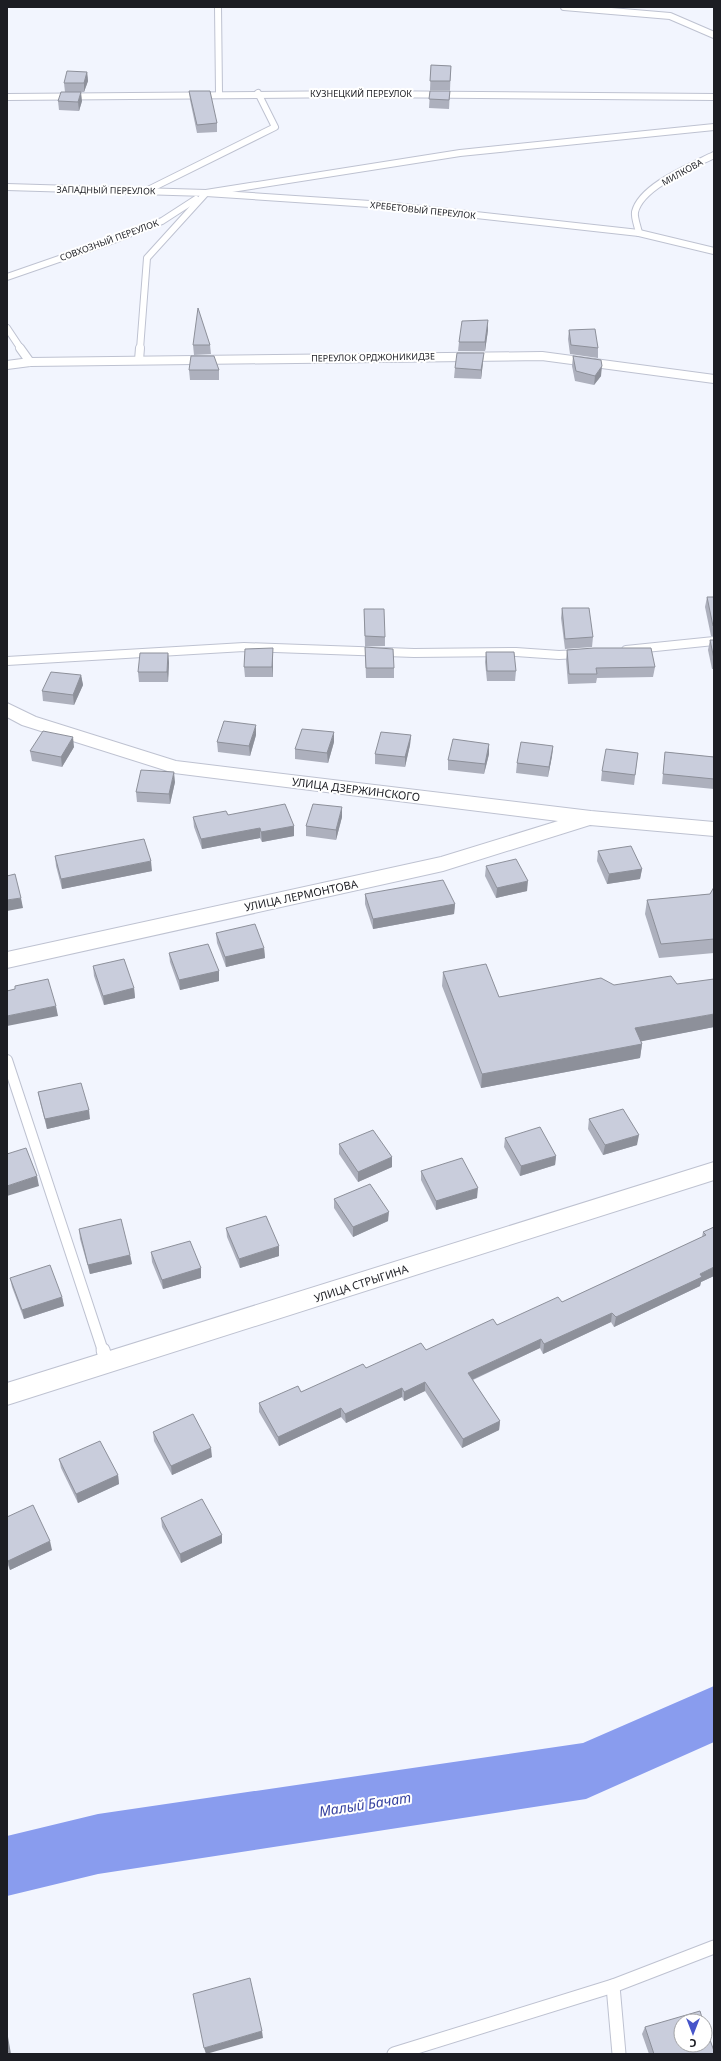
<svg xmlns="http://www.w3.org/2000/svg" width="721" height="2061" font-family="'Noto Sans',sans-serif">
<rect width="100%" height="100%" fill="#f2f5fe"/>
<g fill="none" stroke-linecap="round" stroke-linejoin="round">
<path fill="#899cee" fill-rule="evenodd" d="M714,1686v56l-128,57 -488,75 -91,22v-60l91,-22 485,-71z"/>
<g stroke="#bec2d1" stroke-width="8">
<g id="service-far3">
<path d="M218,7l1,86"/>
<path d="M564,7l106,9 44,19"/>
<path d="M7,97l353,-3 354,3"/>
<path d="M7,187l199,6 179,12 254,28 75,18"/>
<path d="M148,190l127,-63 -17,-34"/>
<path d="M639,233c-1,-6 -5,-15 -4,-21 6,-26 57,-46 79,-57"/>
<path d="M7,277l104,-36 51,-20 34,-22"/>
<path d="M7,328l14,21"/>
<path d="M140,349l7,-91 59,-65 254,-40 254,-26"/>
</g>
</g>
<g stroke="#bec2d1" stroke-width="10">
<g id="service-far2">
<path d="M20,348l10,14"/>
<path d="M139,360l1,-12"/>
<path d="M7,365l23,-3 512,-6 172,23"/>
<path d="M626,650l88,-9"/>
<path d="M7,661l237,-14 170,6 102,-1 43,3 20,-1"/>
</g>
</g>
<g stroke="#bec2d1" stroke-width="12">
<path id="service-far1" d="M7,1060l96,291"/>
</g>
<g stroke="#bec2d1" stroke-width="15">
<g id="service">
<path d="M103,1350l4,13"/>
<path d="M613,1986l6,68"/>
<path d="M394,2054l219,-68 101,-39"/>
</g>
</g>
<g stroke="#bec2d1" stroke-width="2">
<g id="tertiary">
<path d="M7,703l29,14 140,44 415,50 123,11v14l-124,-11 -147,46 -436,97v-16l434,-95 117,-36 -384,-48 -152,-48 -15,-8z"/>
<path d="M714,1162v18l-707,225v-22z"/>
</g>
</g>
<use href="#service-far3" stroke="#fff" stroke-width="6"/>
<use href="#service-far2" stroke="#fff" stroke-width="8"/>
<use href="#service-far1" stroke="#fff" stroke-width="10"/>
<use href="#service" stroke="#fff" stroke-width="13"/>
<use href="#tertiary" fill="#fff" fill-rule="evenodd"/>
</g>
<g fill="#adb0bd">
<path d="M431,65l20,1 -1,24h-20z"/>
<path d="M87,72l1,9 -4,11h-19l-1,-9z"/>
<path d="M189,91l28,32v9l-20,1 -7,-33z"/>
<path d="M430,91h20l-1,18 -20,-1z"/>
<path d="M58,101h24l-3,10 -20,-1z"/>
<path d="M488,330l-3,21h-27l1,-9z"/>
<path d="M569,330l29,18v10l-28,-4 -2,-15z"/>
<path d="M193,345h17l1,9 -17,1z"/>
<path d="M573,356l28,20 -7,9 -19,-4 -3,-15z"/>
<path d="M483,362l-2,17 -27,-1 1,-10z"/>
<path d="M189,370h30v10h-29z"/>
<path d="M707,597h7v39h-3l-6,-29z"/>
<path d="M562,608l31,29 -1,10 -27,2 -4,-31z"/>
<path d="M364,609l21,28v9h-20z"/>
<path d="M710,640h4v29h-2l-4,-19z"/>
<path d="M365,647l29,21v10h-28z"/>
<path d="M567,650l88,17 -2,10 -56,1 -1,5 -28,1 -2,-24z"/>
<path d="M486,652l30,19 -1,10h-28l-2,-19z"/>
<path d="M168,653l1,10 -1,19h-29l-1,-10z"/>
<path d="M273,658v19h-28l-1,-10z"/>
<path d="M81,675l2,10 -9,20 -31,-4 -1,-10z"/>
<path d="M256,735l-6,21 -32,-4 -1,-10z"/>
<path d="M411,735l-1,10 -5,22 -30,-3v-10z"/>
<path d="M334,742l-6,21 -33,-4v-10z"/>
<path d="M489,744v10l-5,20 -36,-4v-10z"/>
<path d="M553,746l-1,10 -4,21 -32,-4 1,-10z"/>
<path d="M74,747l-12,20 -30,-6 -2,-10z"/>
<path d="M665,752l49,5v32l-52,-5z"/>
<path d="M638,753l-4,32 -33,-4 1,-10z"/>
<path d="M175,782l-5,22 -33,-2 -1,-10z"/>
<path d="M228,815l66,11v10l-32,6 -2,-4 -58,11 -8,-22 -1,-10z"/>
<path d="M342,817l-6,23 -30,-4v-10z"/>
<path d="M598,851l44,18 -2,10 -33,5 -10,-23z"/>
<path d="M55,856l97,15 -90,18 -6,-23z"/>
<path d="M486,866l41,25 -31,7 -11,-22z"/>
<path d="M714,887v66l-55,5 -14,-44 2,-14 63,-6z"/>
<path d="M365,894l90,10 -1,10 -81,15 -8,-25z"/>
<path d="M216,933l48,15 1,10 -39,9 -9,-24z"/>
<path d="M169,953l50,18v10l-39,9 -10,-28z"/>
<path d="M93,966l41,22 1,10 -31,7 -10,-29z"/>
<path d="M443,972l56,25 115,-12 100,42 -73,14 1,3 -2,14 -159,30 -39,-102z"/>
<path d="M38,1092l52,27 -43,10 -7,-27z"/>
<path d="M589,1119l48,26 -34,10 -15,-26z"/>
<path d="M505,1138l51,18 -1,9 -35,11 -16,-29z"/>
<path d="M339,1144l53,13v10l-34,15 -19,-28z"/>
<path d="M421,1171l56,27 -41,12 -15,-30z"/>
<path d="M334,1199l54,22 -35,16 -19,-29z"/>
<path d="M714,1227v49l-13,6 -1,4 -86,41 -3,-5 -68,32 -3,-6 -67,32 27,41 -1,9 -37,18 -37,-57 -21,10 -2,-4 -56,26 -5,-6 -62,29 -20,-34v-9l42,-11 65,-24 60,-18 136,-48 140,-65 1,-5z"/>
<path d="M226,1228l53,28 -39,12 -13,-31z"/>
<path d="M79,1229l51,26 2,9 -42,10 -10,-35z"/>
<path d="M151,1252l50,16v10l-38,11 -11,-27z"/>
<path d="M10,1278l52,19 2,9 -40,13 -12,-32z"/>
<path d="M153,1432l59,25 -40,18 -18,-34z"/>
<path d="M59,1459l59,16 1,9 -41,19 -17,-35z"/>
<path d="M7,1517l45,33 -42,20 -3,-7z"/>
<path d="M161,1518l61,17v8l-41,20 -19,-36z"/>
<path d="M645,2027l69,27h-65l-7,-20z"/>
</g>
<g fill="#8d909a">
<path d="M87,72l1,9 -4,11v-9z"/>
<path d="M81,92l1,9 -3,10 -1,-9z"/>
<path d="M488,320v10l-3,21v-9z"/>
<path d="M484,353l-1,9 -2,17v-9z"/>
<path d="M602,366l-1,10 -7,9 1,-9z"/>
<path d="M273,648v29l-1,-10z"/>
<path d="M168,653l1,10 -1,19 -1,-10z"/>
<path d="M81,675l2,10 -9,20 -1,-10z"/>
<path d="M256,725v10l-6,21 -1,-10z"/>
<path d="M334,732v10l-6,21 -1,-10z"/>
<path d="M411,735l-1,10 -5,22v-10z"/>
<path d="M73,737l1,10 -12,20 -1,-10z"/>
<path d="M489,744v10l-5,20 1,-10z"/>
<path d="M553,746l-1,10 -4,21 1,-10z"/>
<path d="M174,772l1,10 -5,22 -1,-10z"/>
<path d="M342,807v10l-6,23v-10z"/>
<path d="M294,826v10l-32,6 -1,-10z"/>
<path d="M260,828v10l-58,11 -1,-10z"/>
<path d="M151,861l1,10 -90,18 -1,-10z"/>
<path d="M642,869l-2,10 -33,5 2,-10z"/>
<path d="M528,881l-1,10 -31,7 1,-10z"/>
<path d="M21,898l2,10 -16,3v-11z"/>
<path d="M455,904l-1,10 -81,15v-10z"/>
<path d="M264,948l1,10 -39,9 -1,-10z"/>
<path d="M219,971v10l-39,9 -1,-10z"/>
<path d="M134,988l1,10 -31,7 -1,-9z"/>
<path d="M56,1006l2,10 -51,10v-10z"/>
<path d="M714,1014v13l-81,16 2,-15z"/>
<path d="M642,1044l-2,14 -159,30 1,-14z"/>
<path d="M89,1110l1,9 -43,10 -2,-10z"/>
<path d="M639,1135l-2,10 -34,10 2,-10z"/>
<path d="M556,1156l-1,9 -35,11 1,-10z"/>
<path d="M392,1157v10l-34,15v-10z"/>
<path d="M37,1176l2,10 -32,10v-10z"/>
<path d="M478,1188l-1,10 -41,12v-9z"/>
<path d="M389,1212l-1,9 -35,16v-10z"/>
<path d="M279,1246v10l-39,12 -1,-9z"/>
<path d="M130,1255l2,9 -42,10 -2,-9z"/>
<path d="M714,1267v9l-13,6 -1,4 -86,41 2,-10 84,-43z"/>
<path d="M201,1268v10l-38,11 -1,-9z"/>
<path d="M62,1297l2,9 -40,13 -2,-9z"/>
<path d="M612,1313l-1,9 -68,32 1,-10z"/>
<path d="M541,1339l-1,9 -73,34 1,-9z"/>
<path d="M425,1382v9l-21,10v-9z"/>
<path d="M402,1388v9l-56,26 -1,-9z"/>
<path d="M341,1408v9l-62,29 -1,-9z"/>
<path d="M500,1421l-1,9 -37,18 1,-9z"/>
<path d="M211,1448l1,9 -40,18 -1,-9z"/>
<path d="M118,1475l1,9 -41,19 -2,-9z"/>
<path d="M222,1535v8l-41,20 -1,-9z"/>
<path d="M50,1541l2,9 -42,20 -2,-9z"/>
<path d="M7,2031l4,23h-2l-2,-10z"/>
<path d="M262,2031l1,7 -57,16 -2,-6z"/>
</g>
<g fill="#c9cddc" stroke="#8d909a">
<path d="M431,65l20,1 -1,15h-20z"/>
<path d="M67,71l20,1 -3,11h-20z"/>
<path d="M189,91h21l7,32 -20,2z"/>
<path d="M430,91h20l-1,9 -20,-1z"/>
<path d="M61,92h20l-3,10 -20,-1z"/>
<path d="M198,308l12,37h-17z"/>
<path d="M488,320l-3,22h-26l3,-21z"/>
<path d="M595,329l3,19 -27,-3 -2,-15z"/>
<path d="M457,353h27l-3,17 -26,-2z"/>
<path d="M191,356h23l5,14h-30z"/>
<path d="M573,356l28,4 1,6 -7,10 -19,-5z"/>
<path d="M707,597h7v29h-1z"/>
<path d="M562,608h27l4,29 -28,2z"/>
<path d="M364,609h20l1,28 -20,-1z"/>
<path d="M710,640h4v19z"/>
<path d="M365,647l28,2 1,19h-28z"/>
<path d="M273,648l-1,19h-28l1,-18z"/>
<path d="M594,648h57l4,19 -59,1 1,6h-28l-2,-24z"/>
<path d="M486,652h28l2,19h-29z"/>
<path d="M140,653h28l-1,19h-29z"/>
<path d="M51,672l30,3 -8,20 -31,-4z"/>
<path d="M224,721l32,4 -7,21 -32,-4z"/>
<path d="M302,729l32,3 -7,21 -32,-4z"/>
<path d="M43,731l30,6 -12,20 -31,-6z"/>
<path d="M381,732l30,3 -6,22 -30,-3z"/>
<path d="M453,739l36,5 -4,20 -37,-4z"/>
<path d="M521,742l32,4 -4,21 -32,-4z"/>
<path d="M606,749l32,4 -3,22 -33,-4z"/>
<path d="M665,752l49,5v22l-51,-5z"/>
<path d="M141,770l33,2 -5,22 -33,-2z"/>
<path d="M285,804l9,22 -33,6 -1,-4 -59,11 -8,-22 33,-6 2,4z"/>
<path d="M313,804l29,3 -6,23 -30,-4z"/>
<path d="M144,839l7,22 -90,18 -6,-23z"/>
<path d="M631,846l11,23 -33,5 -11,-23z"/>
<path d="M516,859l12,22 -31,7 -11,-22z"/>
<path d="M15,874l6,24 -14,2v-24z"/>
<path d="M443,880l12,24 -82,15 -8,-25z"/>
<path d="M714,887v52l-53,5 -14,-44 63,-6z"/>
<path d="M255,924l9,24 -39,9 -9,-24z"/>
<path d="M208,944l11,27 -40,9 -10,-27z"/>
<path d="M124,959l10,29 -31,8 -10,-30z"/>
<path d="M486,964l13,33 102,-19 13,7 57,-9 6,8 37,-5v35l-79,14 7,16 -160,30 -39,-102z"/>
<path d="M48,979l8,27 -49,10v-25l8,-2v-3z"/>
<path d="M81,1083l8,27 -44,9 -7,-27z"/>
<path d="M623,1109l16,26 -34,10 -16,-26z"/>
<path d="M540,1127l16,29 -35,10 -16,-28z"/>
<path d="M373,1130l19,27 -34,15 -19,-28z"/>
<path d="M26,1148l11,28 -30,10v-32z"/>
<path d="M462,1158l16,30 -42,13 -15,-30z"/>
<path d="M370,1184l19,28 -36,15 -19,-28z"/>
<path d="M266,1216l13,30 -40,13 -13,-31z"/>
<path d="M121,1219l9,36 -42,10 -9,-36z"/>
<path d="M714,1227v40l-14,7 2,3 -86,40 -4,-4 -68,31 -3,-5 -73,34 32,48 -37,18 -38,-57 -21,10 -2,-4 -57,26 -4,-6 -63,29 -19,-34 39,-17 3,6 62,-28 3,4 55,-25 5,7 67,-31 4,6 61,-28 4,5 144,-67 -3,-3z"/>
<path d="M190,1241l11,27 -39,12 -11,-28z"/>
<path d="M50,1265l12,32 -40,13 -12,-32z"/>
<path d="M193,1414l18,34 -40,18 -18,-34z"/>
<path d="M100,1441l18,34 -42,19 -17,-35z"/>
<path d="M202,1499l20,36 -42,19 -19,-36z"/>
<path d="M33,1505l17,36 -42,20 -1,-2v-42z"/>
<path d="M250,1978l12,53 -58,17 -11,-54z"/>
<path d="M700,2011l3,10h-22v24h24v-19l9,25v3h-60l-9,-27z"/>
<path d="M7,2044l2,10h-2z"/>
</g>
<g text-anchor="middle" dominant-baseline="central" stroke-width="4" stroke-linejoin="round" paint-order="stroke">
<g font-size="9" fill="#1c1d23" stroke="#fff">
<text x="361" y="93">КУЗНЕЦКИЙ ПЕРЕУЛОК</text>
<text transform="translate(682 172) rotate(-29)">МИЛКОВА</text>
<text transform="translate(106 190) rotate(1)">ЗАПАДНЫЙ ПЕРЕУЛОК</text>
<text transform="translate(423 210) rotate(6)">ХРЕБЕТОВЫЙ ПЕРЕУЛОК</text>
<text transform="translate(109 240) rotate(-20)">СОВХОЗНЫЙ ПЕРЕУЛОК</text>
<text transform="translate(373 357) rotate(-1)">ПЕРЕУЛОК ОРДЖОНИКИДЗЕ</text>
</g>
<g font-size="11" fill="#1c1d23" stroke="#fff">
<text transform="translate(356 789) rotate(7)">УЛИЦА ДЗЕРЖИНСКОГО</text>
<text transform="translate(301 895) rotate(-12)">УЛИЦА ЛЕРМОНТОВА</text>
<text transform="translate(361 1283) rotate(-18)">УЛИЦА СТРЫГИНА</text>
</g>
<g font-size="14" font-style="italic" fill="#35419f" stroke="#fff">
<text transform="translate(365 1804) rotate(-9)">Малый Бачат</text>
</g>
</g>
<rect width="721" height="2061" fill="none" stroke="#1c1d23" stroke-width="16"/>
<g transform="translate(693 2033) rotate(180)"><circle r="19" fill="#ffffff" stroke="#a4a5a7"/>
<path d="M0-3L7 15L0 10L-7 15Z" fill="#4755ca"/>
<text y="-6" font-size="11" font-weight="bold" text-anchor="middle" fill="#1c1d23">С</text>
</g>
</svg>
